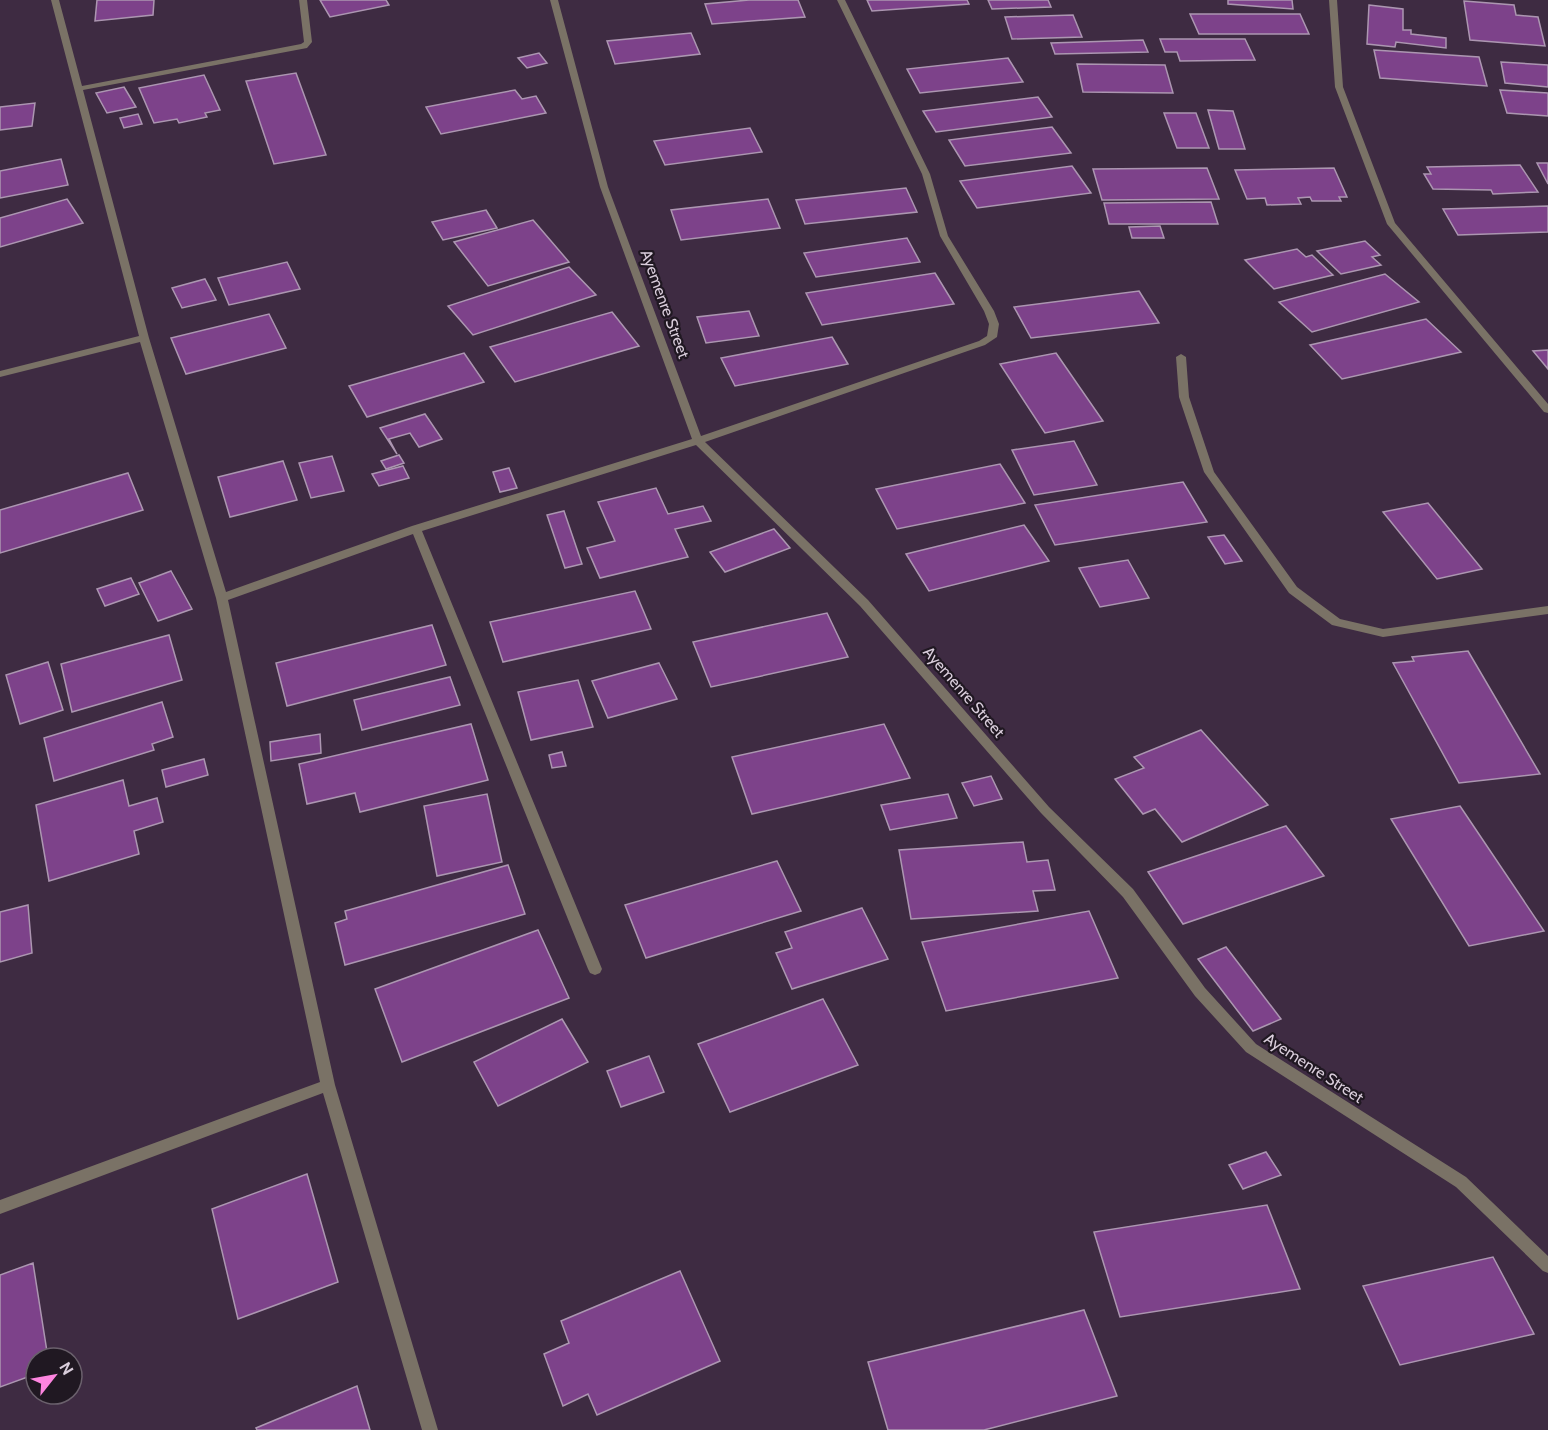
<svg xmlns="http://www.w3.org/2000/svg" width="1548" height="1430" font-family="Cabin,sans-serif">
<rect width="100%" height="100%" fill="#3e2b42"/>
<g fill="#7d428a" stroke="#ac96b1" stroke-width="1.5">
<path d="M97,0h57l-1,15 -58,6z"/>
<path d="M320,0h66l3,5 -59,12z"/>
<path d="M749,0h49l7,17 -93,7 -7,-20z"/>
<path d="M867,0h100l2,4 -97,7z"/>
<path d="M988,0h60l3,7 -59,2z"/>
<path d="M1228,0h64l1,9 -65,-5z"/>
<path d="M1464,1l50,4 2,10 22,2 7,29 -75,-6z"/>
<path d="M1369,5l34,4v21h8v4l35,4v10l-50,-6 -1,5 -28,-3z"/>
<path d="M1190,14h110l9,20h-110z"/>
<path d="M1073,15l9,22 -70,2 -7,-22z"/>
<path d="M691,33l9,21 -85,10 -8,-23z"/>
<path d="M1160,39h85l10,21 -75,1 -3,-9h-12z"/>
<path d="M1143,40l5,12 -93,2 -4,-11z"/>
<path d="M1374,50l105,7 8,29 -107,-8z"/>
<path d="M539,53l8,10 -20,5 -9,-10z"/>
<path d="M1008,58l15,24 -103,11 -13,-24z"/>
<path d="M1501,62l47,3v22l-43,-4z"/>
<path d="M1077,64l88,1 8,28 -90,-1z"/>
<path d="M296,73l30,82 -52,9 -28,-83z"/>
<path d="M204,75l16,35 -15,3 2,4 -28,6 -2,-4 -23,4 -15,-35z"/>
<path d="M124,87l12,20 -29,6 -11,-20z"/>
<path d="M515,90l7,9 14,-3 10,17 -105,21 -15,-27z"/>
<path d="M1500,90l48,3v23l-41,-3z"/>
<path d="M1038,97l14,20 -116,15 -13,-21z"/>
<path d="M35,103l-3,23 -32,4v-23z"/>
<path d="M1208,110l25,1 12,38h-26z"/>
<path d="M1164,113h32l13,35h-32z"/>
<path d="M138,114l4,10 -18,4 -4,-10z"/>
<path d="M1052,127l19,26 -106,13 -16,-26z"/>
<path d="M750,128l12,24 -97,13 -11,-24z"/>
<path d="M61,159l7,26 -68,13v-27z"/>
<path d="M1537,163h11v21z"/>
<path d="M1520,165l18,27 -45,2 -2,-4 -58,-1 -9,-15h7l-4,-7z"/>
<path d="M1072,166l19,27 -114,15 -17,-27z"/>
<path d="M1207,168l12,31 -117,1 -9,-31z"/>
<path d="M1334,168l13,29h-8l2,4h-29l-2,-4 -12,1 3,6 -34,1 -2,-7 -18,1 -12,-29z"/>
<path d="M906,188l11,24 -112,12 -9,-24z"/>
<path d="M67,199l16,24 -83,24v-29z"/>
<path d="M768,199l12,29 -99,12 -10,-30z"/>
<path d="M1211,202l7,22h-109l-5,-21z"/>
<path d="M1548,206v26l-90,3 -15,-26z"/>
<path d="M486,210l11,18 -54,12 -11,-18z"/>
<path d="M533,220l36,42 -81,24 -34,-44z"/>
<path d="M1160,226l4,12h-32l-3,-11z"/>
<path d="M907,238l13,24 -104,15 -12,-24z"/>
<path d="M1365,241l15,14 -8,2 9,8 -40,9 -24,-23z"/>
<path d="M1297,249l9,8 6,-2 21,20 -59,14 -29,-29z"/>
<path d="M287,262l13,27 -71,16 -11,-27z"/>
<path d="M569,267l27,28 -123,40 -25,-29z"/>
<path d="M935,273l19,31 -132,21 -16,-32z"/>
<path d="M1385,274l34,28 -107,30 -33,-30z"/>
<path d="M205,279l11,21 -34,8 -10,-20z"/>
<path d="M1139,291l20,32 -128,15 -17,-31z"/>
<path d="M749,311l10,25 -53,7 -9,-26z"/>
<path d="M612,312l27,34 -124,36 -25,-35z"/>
<path d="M269,314l17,34 -100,26 -15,-36z"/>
<path d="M1426,319l35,33 -119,27 -32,-34z"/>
<path d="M832,337l16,27 -113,22 -14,-28z"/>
<path d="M1548,350v19l-15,-18z"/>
<path d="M464,353l20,29 -117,35 -18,-31z"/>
<path d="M1056,353l47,68 -58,12 -45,-69z"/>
<path d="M425,414l17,25 -23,8 -9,-14 -21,6 8,15 -17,-26z"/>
<path d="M1074,441l23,44 -63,10 -22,-45z"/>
<path d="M399,455l5,8 -18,6 -5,-8z"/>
<path d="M332,456l12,35 -33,7 -12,-35z"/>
<path d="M283,461l14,39 -67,17 -12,-40z"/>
<path d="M1000,464l25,39 -128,26 -21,-40z"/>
<path d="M403,466l6,12 -30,8 -7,-12z"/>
<path d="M509,468l8,20 -17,4 -7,-20z"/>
<path d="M128,473l15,37 -143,43v-43z"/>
<path d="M1183,482l24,40 -152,23 -20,-40z"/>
<path d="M656,488l12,26 35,-8 8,15 -36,8 13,28 -88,21 -13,-30 28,-7 -17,-39z"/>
<path d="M1428,503l54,66 -45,10 -54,-67z"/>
<path d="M564,511l18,53 -17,4 -18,-53z"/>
<path d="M1024,525l25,36 -120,30 -23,-37z"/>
<path d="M774,529l16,19 -65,24 -15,-20z"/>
<path d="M1224,535l18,26 -17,3 -17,-27z"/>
<path d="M1128,560l21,38 -49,9 -21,-39z"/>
<path d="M171,571l21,38 -34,12 -19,-38z"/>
<path d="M131,578l8,16 -34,12 -8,-17z"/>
<path d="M635,591l16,38 -148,33 -13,-40z"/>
<path d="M827,613l21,44 -137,30 -18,-45z"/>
<path d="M432,625l14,40 -159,41 -11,-43z"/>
<path d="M169,635l13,45 -110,32 -11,-48z"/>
<path d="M1468,651l72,123 -81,9 -66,-120 21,-2 -2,-4z"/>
<path d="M48,662l15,48 -43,14 -14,-49z"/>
<path d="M659,663l18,36 -69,19 -16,-37z"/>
<path d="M450,677l10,28 -98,25 -8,-30z"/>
<path d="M578,680l15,47 -62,13 -13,-48z"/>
<path d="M162,702l11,35 -21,7 2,6 -100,31 -10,-43z"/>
<path d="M471,724l17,56 -128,32 -5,-19 -48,11 -8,-40z"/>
<path d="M884,724l26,54 -158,36 -20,-57z"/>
<path d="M1201,730l67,75 -86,37 -27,-33 -12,5 -28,-35 29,-11 -10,-11z"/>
<path d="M320,734l1,19 -50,8 -1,-19z"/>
<path d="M562,752l4,14 -14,2 -3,-13z"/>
<path d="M204,759l4,16 -42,12 -4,-17z"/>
<path d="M991,776l11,23 -28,7 -12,-23z"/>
<path d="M123,780l6,26 28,-8 6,24 -29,9 5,23 -90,27 -13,-76z"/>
<path d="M487,794l15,68 -65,14 -13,-70z"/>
<path d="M948,794l9,24 -67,12 -9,-25z"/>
<path d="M1460,806l84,125 -75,15 -78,-127z"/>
<path d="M1286,826l38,50 -141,48 -35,-52z"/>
<path d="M1023,842l4,20 21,-2 7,30 -22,1 5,20 -127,8 -12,-69z"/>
<path d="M777,861l24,50 -155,47 -21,-53z"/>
<path d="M508,865l17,49 -180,51 -10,-42 12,-4 -2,-8z"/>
<path d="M28,905l4,48 -32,9v-50z"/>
<path d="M862,908l26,51 -96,30 -16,-36 16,-5 -7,-16z"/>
<path d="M1089,911l29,67 -172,33 -24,-69z"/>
<path d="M538,930l31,68 -167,64 -27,-73z"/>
<path d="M1226,947l55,72 -28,12 -55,-72z"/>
<path d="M823,999l35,66 -128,47 -32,-68z"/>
<path d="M562,1019l26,43 -90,44 -24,-44z"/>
<path d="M649,1056l15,36 -43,15 -14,-36z"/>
<path d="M1266,1152l15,23 -38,14 -14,-24z"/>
<path d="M307,1174l31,108 -100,37 -26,-110z"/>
<path d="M1267,1205l33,84 -180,28 -26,-85z"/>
<path d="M1493,1257l41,77 -134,31 -37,-79z"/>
<path d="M33,1263l15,95h-12v16l-36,13v-112z"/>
<path d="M680,1271l40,90 -123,54 -9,-21 -25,12 -19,-52 25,-11 -8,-22z"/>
<path d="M1084,1310l33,86 -133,34h-96l-20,-68z"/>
<path d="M357,1386l13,44h-113l-1,-2z"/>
</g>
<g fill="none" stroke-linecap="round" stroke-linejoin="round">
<g fill="#7a7266" fill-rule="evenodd">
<path d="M51,0h8l23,86 219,-42 3,-2 -5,-42h8l5,42 -5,6 -224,42 66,248 77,254 186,-66 280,-87 -92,-252 -50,-187h8l50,187 93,249 278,-95 8,-5 2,-12 -5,-13 -44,-75 -18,-62 -85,-174h8l85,174 18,62 46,75 5,13 -2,13 -12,8 -280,97 163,158 181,207 84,82 72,99 51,56 210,133 82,79v17l-5,-2 -87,-84 -210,-135 -51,-56 -72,-99 -82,-84 -181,-207 -164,-161 -274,86 180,438 -2,4 -5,2 -5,-2 -2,-4 -175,-435 -185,66 107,485 103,345h-16l-99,-337 -323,121v-14l320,-118 -104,-484 -76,-256 -140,35v-6l139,-35z"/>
<path d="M1329,0h8l6,87 52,136 153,181v9l-4,-1 -157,-188 -52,-137z"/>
<path d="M1181,354l5,3 3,40 25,75 83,115 43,32 43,10 165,-23v8l-165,23 -51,-12 -43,-32 -85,-121 -25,-75 -3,-40z"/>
</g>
</g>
<g text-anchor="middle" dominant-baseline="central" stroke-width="4.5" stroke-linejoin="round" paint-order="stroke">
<g font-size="16" fill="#d9cddb" stroke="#201822">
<text transform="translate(665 304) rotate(70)">Ayemenre Street</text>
<text transform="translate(964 692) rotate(49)">Ayemenre Street</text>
<text transform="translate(1314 1068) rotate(33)">Ayemenre Street</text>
</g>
</g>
<g transform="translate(54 1376) rotate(59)"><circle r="28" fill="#201822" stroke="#6a606c" stroke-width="1.5"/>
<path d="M0-4.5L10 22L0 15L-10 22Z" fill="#fe85e0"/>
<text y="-9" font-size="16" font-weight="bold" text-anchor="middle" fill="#d9cddb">N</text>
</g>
</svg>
